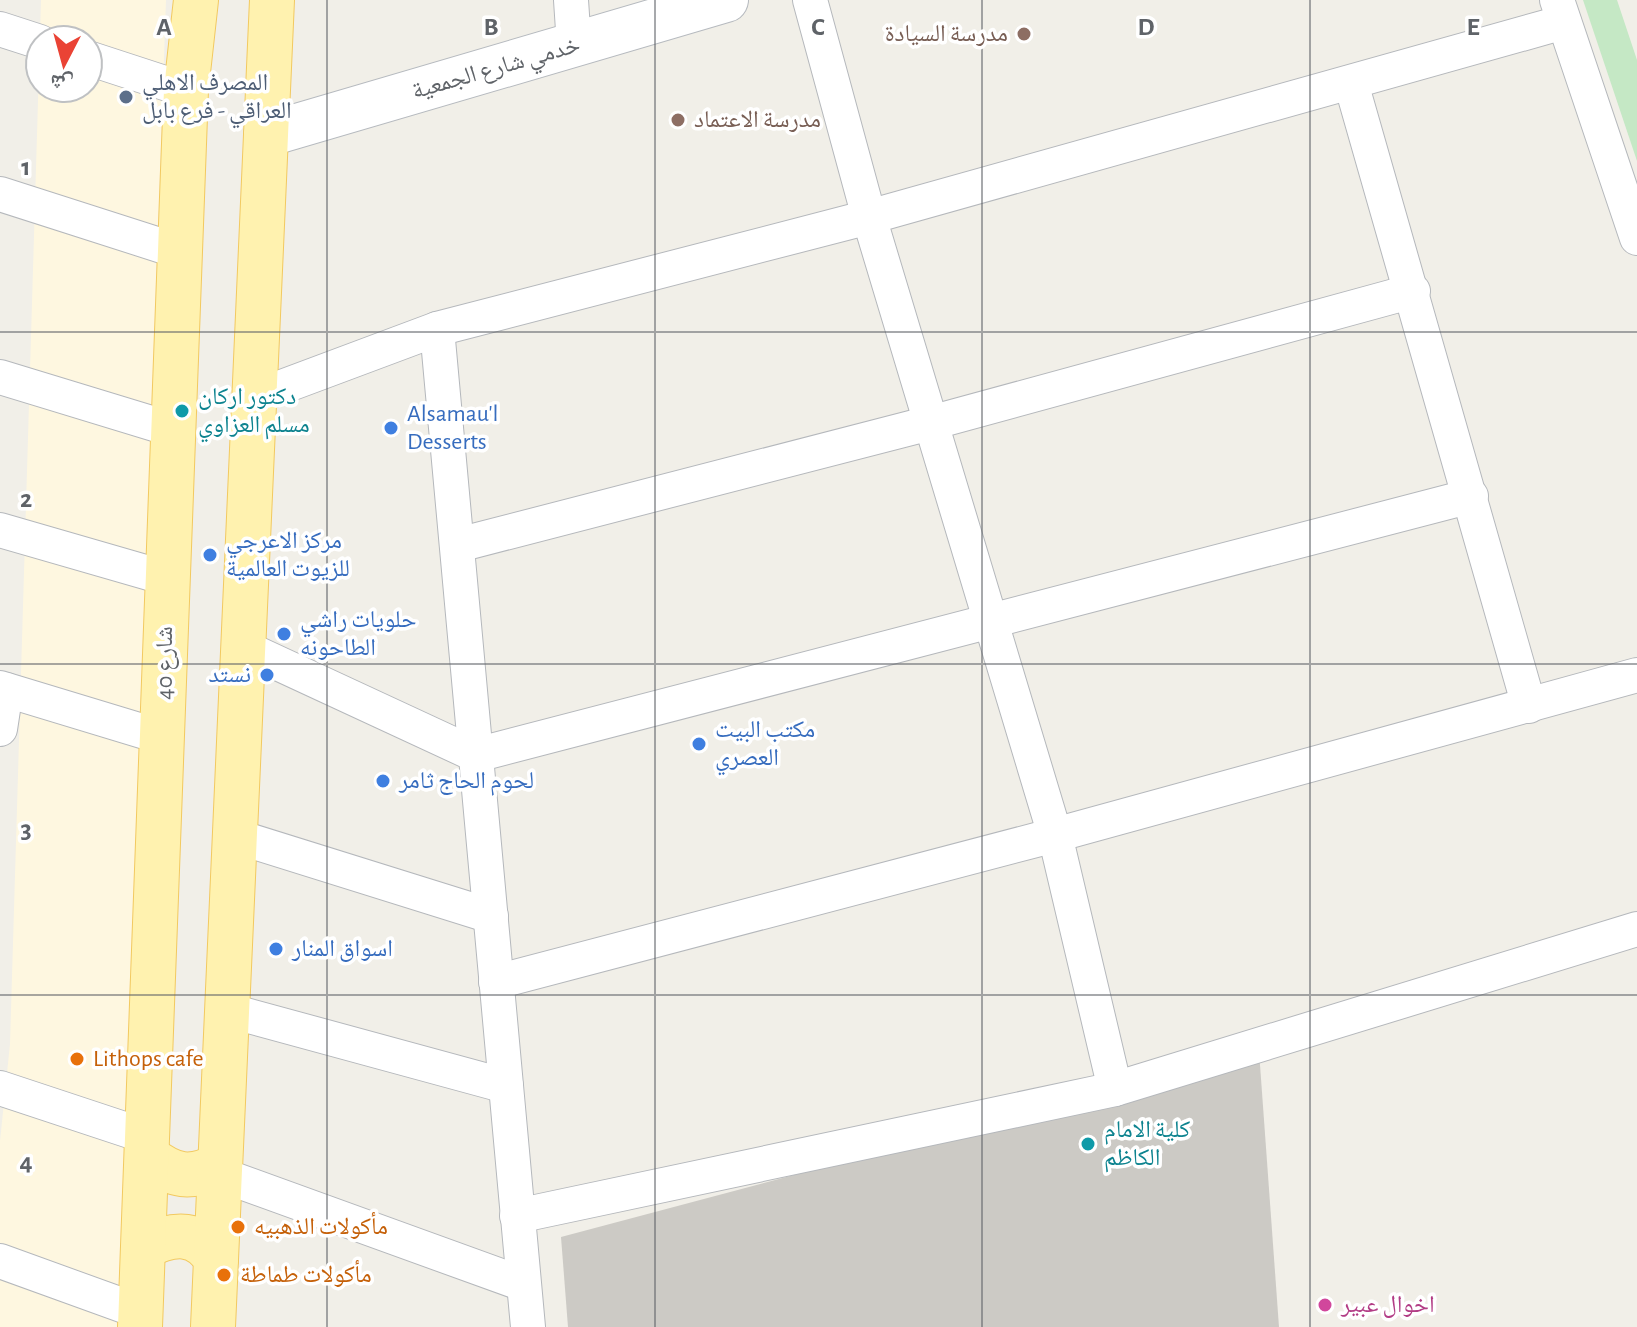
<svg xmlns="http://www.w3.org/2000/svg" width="1637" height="1327" font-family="'Alegreya Sans','Noto Naskh Arabic',sans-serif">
<rect width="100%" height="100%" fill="#f1efe8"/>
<path fill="#fef7e0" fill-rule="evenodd" d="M41,0h125l-46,1327h-120v-186l10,-97zM40,40h48v48h-48z"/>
<path fill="#c5e8c5" d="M1583,0h34l20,60v101z"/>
<path fill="#cccac5" d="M1259,1051l20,276h-711l-7,-90z"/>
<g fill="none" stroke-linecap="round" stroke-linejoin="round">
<g stroke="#b5b8bc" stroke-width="36">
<g id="street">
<path d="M571,0l3,45"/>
<path d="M810,0l59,217 186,618 60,254"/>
<path d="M1557,0l80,238"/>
<path d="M0,29l40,13"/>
<path d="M88,58l98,32"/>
<path d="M1351,83l178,623"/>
<path d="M0,194l181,58"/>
<path d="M437,329l91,998"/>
<path d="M0,377l174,53"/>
<path d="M255,397l182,-68 432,-112 695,-195"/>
<path d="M0,530l166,48"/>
<path d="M458,545l476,-123 479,-131"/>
<path d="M243,647l233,108 995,-259"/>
<path d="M0,688l165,50"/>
<path d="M0,729l6,-39"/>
<path d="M235,836l256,80"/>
<path d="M496,982l559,-147 582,-160"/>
<path d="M227,1010l279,76"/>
<path d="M0,1088l148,49"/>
<path d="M219,1174l304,110"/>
<path d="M517,1216l598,-127 522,-160"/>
<path d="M0,1261l141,51"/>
</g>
</g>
<g stroke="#b6babf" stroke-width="46">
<path id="secondary" d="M266,135l460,-135"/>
</g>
<g stroke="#f2c960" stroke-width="46">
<g id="primary">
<path d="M148,1157c26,20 42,23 72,8"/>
<path d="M144,1247c28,-14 53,-18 72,12"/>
<path d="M140,1327l46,-1237 10,-90"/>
<path d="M213,1327l59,-1327"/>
</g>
</g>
<use href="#street" stroke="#fff" stroke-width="34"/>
<use href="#secondary" stroke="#fff" stroke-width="44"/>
<use href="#primary" stroke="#fff2af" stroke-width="44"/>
</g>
<path fill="none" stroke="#5f6368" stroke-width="2" stroke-opacity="0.55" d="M327,0v1327M655,0v1327M982,0v1327M1310,0v1327M0,332h1637M0,664h1637M0,995h1637"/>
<g fill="#8d6e63" stroke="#fff" stroke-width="3">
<circle cx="1024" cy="34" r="8"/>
<circle cx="678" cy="120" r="8"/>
</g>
<circle fill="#5c6f8a" stroke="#fff" stroke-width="3" cx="126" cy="97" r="8"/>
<g fill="#0f9aa8" stroke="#fff" stroke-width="3">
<circle cx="182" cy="411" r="8"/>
<circle cx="1088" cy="1144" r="8"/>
</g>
<g fill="#3f7fe0" stroke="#fff" stroke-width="3">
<circle cx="391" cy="428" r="8"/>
<circle cx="210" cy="555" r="8"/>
<circle cx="284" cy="634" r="8"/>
<circle cx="267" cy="675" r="8"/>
<circle cx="699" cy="744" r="8"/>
<circle cx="383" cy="781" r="8"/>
<circle cx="276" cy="949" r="8"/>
</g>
<g fill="#e8710a" stroke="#fff" stroke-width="3">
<circle cx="77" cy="1059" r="8"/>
<circle cx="238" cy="1227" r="8"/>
<circle cx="224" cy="1275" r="8"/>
</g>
<circle fill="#d1479c" stroke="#fff" stroke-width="3" cx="1325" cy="1305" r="8"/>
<g text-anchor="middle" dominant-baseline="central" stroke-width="7" stroke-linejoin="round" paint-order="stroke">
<g font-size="24" fill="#785e54" stroke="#fff" text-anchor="end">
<text x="1008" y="34">مدرسة السيادة</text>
<text x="694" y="120" text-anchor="start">مدرسة الاعتماد</text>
</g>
<g font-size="24" fill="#5f6368" stroke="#fff">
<text transform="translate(496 68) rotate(-16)">خدمي شارع الجمعية</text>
<text transform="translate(165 663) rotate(-90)">شارع 40</text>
</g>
<g font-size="24" fill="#4e5e75" stroke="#fff" text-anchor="start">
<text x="142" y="83">المصرف الاهلي<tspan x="142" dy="28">العراقي - فرع بابل</tspan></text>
</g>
<g font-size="24" fill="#0d838f" stroke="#fff" text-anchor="start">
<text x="198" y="397">دكتور اركان<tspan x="198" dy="28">مسلم العزاوي</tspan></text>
<text x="1104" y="1130">كلية الامام<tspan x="1104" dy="28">الكاظم</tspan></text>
</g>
<g font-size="24" fill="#366cbe" stroke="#fff" text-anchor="start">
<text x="407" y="414">Alsamau'l<tspan x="407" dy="28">Desserts</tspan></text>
<text x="226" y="541">مركز الاعرجي<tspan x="226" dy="28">للزيوت العالمية</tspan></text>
<text x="300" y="620">حلويات راشي<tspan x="300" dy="28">الطاحونه</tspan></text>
<text x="251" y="675" text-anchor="end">نستد</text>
<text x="715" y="730">مكتب البيت<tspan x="715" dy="28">العصري</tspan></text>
<text x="399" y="781">لحوم الحاج ثامر</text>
<text x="292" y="949">اسواق المنار</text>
</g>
<g font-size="24" fill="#c56008" stroke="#fff" text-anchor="start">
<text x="93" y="1059">Lithops cafe</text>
<text x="254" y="1227">مأكولات الذهبيه</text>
<text x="240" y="1275">مأكولات طماطة</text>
</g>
<g font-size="24" fill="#b23c85" stroke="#fff" text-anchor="start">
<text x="1341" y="1305">اخوال عبير</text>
</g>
</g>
<g font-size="26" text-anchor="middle" font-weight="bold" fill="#5f6368" stroke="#fff" stroke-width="7" stroke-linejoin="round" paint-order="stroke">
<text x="164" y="35">A</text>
<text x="491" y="35">B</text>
<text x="818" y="35">C</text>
<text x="1146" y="35">D</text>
<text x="1473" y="35">E</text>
<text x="26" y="175">1</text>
<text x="26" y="507">2</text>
<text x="26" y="838">3</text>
<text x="26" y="1170">4</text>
</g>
<g transform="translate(64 64) rotate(186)"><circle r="38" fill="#ffffff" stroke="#bfc1c3" stroke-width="2"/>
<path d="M0-6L14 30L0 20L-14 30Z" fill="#ea4335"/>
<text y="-12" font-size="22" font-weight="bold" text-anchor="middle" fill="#5f6368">ش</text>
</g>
</svg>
